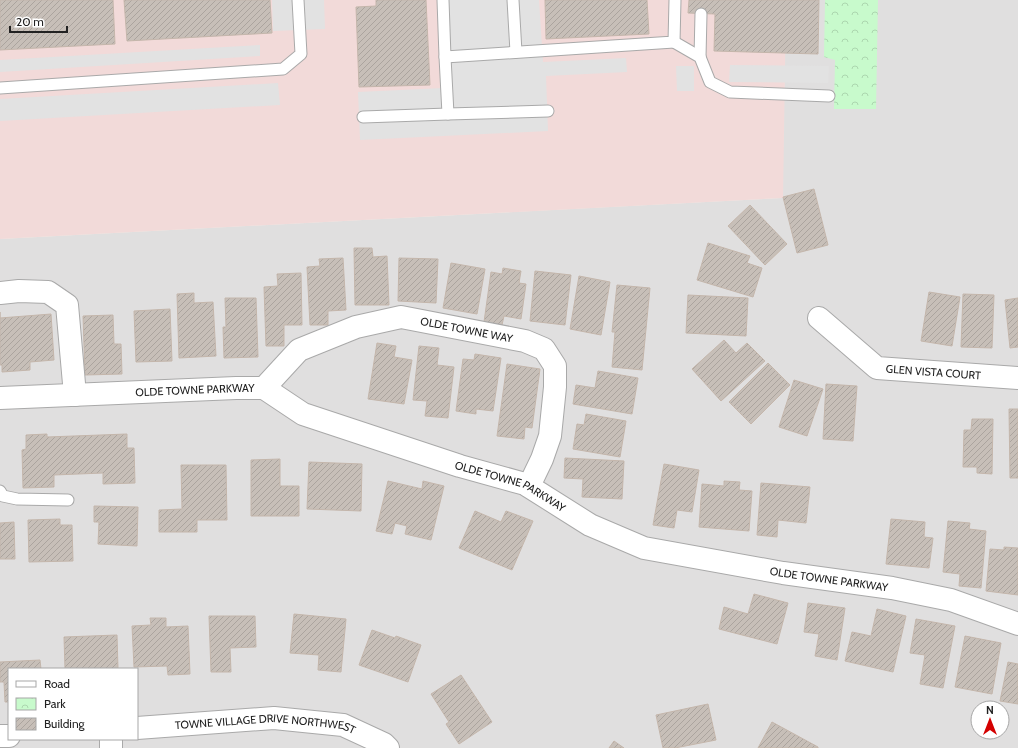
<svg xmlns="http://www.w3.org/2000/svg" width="1018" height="748" font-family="Cabin,sans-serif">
<defs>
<pattern id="park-crowns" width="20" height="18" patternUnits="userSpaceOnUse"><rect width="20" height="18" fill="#c8facc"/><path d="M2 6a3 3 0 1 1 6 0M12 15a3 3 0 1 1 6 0" fill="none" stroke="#acd6af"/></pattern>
<pattern id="building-hatch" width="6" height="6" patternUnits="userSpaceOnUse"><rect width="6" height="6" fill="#c7bfb8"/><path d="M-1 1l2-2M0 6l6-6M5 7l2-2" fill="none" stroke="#aba49e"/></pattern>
</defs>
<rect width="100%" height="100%" fill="#f2efe9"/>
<path fill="#e0dfdf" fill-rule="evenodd" d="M786,0h232v748h-1018v-509l782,-41zM9,669h128v70h-128zM978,708h24v24h-24z"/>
<path fill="#f2dad9" d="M0,0h786l-3,198 -783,41z"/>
<path fill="url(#park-crowns)" d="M825,0h53l-2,109h-42l1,-49 -11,-3z"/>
<g fill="#e2e2e2">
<path d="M272,0h52l1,29 -52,2z"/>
<path d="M439,0h100l4,62 83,-4 1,14 -81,4 2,55 -188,9 -2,-48 85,-4z"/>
<path d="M260,45v11l-260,16v-12z"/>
<path d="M730,65l99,1 -1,17 -99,-1z"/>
<path d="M676,66h18v25h-17z"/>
<path d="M278,83l2,22 -280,16v-22z"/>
</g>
<g fill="url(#building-hatch)" stroke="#c4b6ab">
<path d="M0,0h113l2,44 -115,6z"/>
<path d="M124,0h146l2,33 -145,8z"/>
<path d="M376,0h50l4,85 -71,2 -3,-80 20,-1z"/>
<path d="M545,0h102l2,34 -103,5z"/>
<path d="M689,0h130l-1,54 -104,-3 1,-37 -27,-1z"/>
<path d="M814,189l14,56 -31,8 -14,-56z"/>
<path d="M750,205l37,39 -22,21 -37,-39z"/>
<path d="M708,243l42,13 -3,7 15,5 -9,29 -56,-17z"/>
<path d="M354,248h18l1,9 14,-1 2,49h-34z"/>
<path d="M343,258l3,52 -18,1v14h-18l-3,-58 13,-1 -1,-7z"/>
<path d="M399,258l39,1 -2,44 -38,-2z"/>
<path d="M451,263l34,6 -8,45 -34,-6z"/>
<path d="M503,268l18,3 -2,12 7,1 -5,35 -17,-3 -2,9 -18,-3 7,-50 11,2z"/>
<path d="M535,271l36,4 -6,50 -35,-4z"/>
<path d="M301,273l1,52h-18v21h-18l-2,-59 14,-1 -1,-12z"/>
<path d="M579,276l31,6 -9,53 -31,-6z"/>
<path d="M617,285l33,3 -8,82 -30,-3 3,-35h-3z"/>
<path d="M929,292l31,5 -8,49 -31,-5z"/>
<path d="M194,293v10l19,-1 3,54 -37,2 -2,-64z"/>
<path d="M963,294l31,1 -2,53 -31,-1z"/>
<path d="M688,295l60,3 -2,38 -60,-3z"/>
<path d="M225,298h31l2,59 -34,1 -1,-31h3z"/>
<path d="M1018,298v49l-8,1 -5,-48z"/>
<path d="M170,309l2,52 -36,1 -2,-51z"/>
<path d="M0,312v6l51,-4 3,46 -24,2v8l-28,2v-7h-2z"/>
<path d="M113,315l1,29h7l1,30 -37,1 -2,-59z"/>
<path d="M724,340l12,13 11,-10 18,18 -44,40 -29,-32z"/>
<path d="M377,343l19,3 -2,11 18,3 -8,44 -36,-5z"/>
<path d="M419,346l20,2 -2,17 17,2 -6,51 -23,-2 2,-15 -14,-1z"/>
<path d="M475,354l26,4 -8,53 -17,-2v5l-20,-3 7,-52 11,1z"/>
<path d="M768,363l22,22 -39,39 -22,-22z"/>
<path d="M507,364l33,5 -8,59 -7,-1 -1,12 -27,-3z"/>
<path d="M598,371l40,7 -6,36 -59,-10 3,-19 19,3z"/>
<path d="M794,380l29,9 -16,47 -28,-9z"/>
<path d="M826,384l31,2 -4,55 -30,-2z"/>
<path d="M1009,409h9v69h-8z"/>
<path d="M586,414l40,7 -6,36 -47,-8 4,-25 7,1z"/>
<path d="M972,419h21l-1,55 -15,-1v-6h-14l1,-37h7z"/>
<path d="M47,434v3l80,-3v14h7l1,35 -32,1v-11l-49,2v12l-31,1 -1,-38 4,-1v-14z"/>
<path d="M565,458l59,3 -2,38 -40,-2 1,-18 -19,-1z"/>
<path d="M280,459v27h19v30h-48v-56z"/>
<path d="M309,462l53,2 -1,47 -54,-2z"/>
<path d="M664,464l35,6 -7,42 -15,-2 -3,18 -21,-3z"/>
<path d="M181,465h45l1,55h-30v12h-38v-22l23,-1z"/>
<path d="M388,481l34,8 1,-8 21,5 -13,54 -26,-6 2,-8 -12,-3 -3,11 -16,-3z"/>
<path d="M724,481l16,1 -1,8 13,1 -3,40 -50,-4 3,-43 22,2z"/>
<path d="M761,483l49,4 -4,36 -28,-3 -1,17 -20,-2z"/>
<path d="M94,506l44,1 -1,39 -39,-2 1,-22h-5z"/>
<path d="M475,511l26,11 5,-11 27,10 -21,49 -53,-22z"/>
<path d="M60,519v6h12l1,36 -44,1 -1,-42z"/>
<path d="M891,519l34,3 -1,15 9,1 -4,30 -43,-4z"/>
<path d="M948,521l22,2 -1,6 17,2 -5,57 -22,-2 1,-12 -17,-2z"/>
<path d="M14,522l1,37h-15v-36z"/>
<path d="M1004,547l14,1v47l-32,-4 4,-42 14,1z"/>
<path d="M754,594l34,9 -11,41 -58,-15 5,-22 24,7z"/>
<path d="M808,603l37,5 -8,52 -22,-4 4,-22 -15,-2z"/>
<path d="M877,609l29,7 -13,56 -48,-11 7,-29 19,4z"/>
<path d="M294,614l52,5 -5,53 -23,-2 1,-15 -29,-2z"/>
<path d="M209,616h46l1,31 -26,1 1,24h-20z"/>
<path d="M150,618h16v9l22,-1 2,48 -22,1 -1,-9 -33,1 -2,-41 19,-1z"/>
<path d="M916,619l39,7 -12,62 -23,-4 5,-29 -15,-2z"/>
<path d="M372,630l23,8 1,-2 25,9 -13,37 -49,-17z"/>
<path d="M117,635l1,34h-53l-1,-32z"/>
<path d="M965,636l36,7 -9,51 -37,-7z"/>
<path d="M40,660l1,9h-32v33h-4l-1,-20h-4v-20z"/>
<path d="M1008,662l10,2v40l-18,-3z"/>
<path d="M461,675l31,47 -33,22 -13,-20 3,-2 -18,-28z"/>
<path d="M708,704l8,36 -41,8h-12l-7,-33z"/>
<path d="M772,722l46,25v1h-60z"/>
<path d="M614,741l10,7h-15z"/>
</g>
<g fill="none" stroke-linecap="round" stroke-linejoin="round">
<g stroke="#a9a9a9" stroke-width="13">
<g id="service">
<path d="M443,0l2,57 229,-15 1,-42"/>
<path d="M513,0l3,52"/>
<path d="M674,42l26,15 10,25 20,10 99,4"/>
<path d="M700,57l1,-43"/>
<path d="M0,88l283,-19 18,-15 -3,-54"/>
<path d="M448,114l100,-3"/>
<path d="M363,117l85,-3 -3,-57"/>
<path d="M0,491l3,5 14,3 51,1"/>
</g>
</g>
<g stroke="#a9a9a9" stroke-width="24">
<g id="minor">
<path d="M0,293l19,-2 29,1 19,13 8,90"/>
<path id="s1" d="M819,318l58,50 141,10"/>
<path id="s2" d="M264,388l35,-38 57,-23 45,-10 124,24 19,8 11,17v21l-5,49 -8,23 -13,27"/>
<path id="s3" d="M0,398l236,-10h28l39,26 157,52 65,18 65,41 54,23 139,25 109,15 59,12 67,24"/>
<path id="s4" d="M137,728l137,-10 69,7 41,19 4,4"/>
<path d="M0,736h9"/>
<path d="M111,739v9"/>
</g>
</g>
<use href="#service" stroke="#fff" stroke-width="11"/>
<use href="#minor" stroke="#fff" stroke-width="22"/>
</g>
<g text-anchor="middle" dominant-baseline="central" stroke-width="3" stroke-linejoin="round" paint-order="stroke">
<g font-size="11" fill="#222" stroke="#fff">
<text stroke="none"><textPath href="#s2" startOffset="226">OLDE TOWNE WAY</textPath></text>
<text stroke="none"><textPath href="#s1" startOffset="133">GLEN VISTA COURT</textPath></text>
<text stroke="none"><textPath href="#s3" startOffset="195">OLDE TOWNE PARKWAY</textPath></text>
<text stroke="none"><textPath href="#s3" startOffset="531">OLDE TOWNE PARKWAY</textPath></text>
<text stroke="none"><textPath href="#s3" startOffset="867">OLDE TOWNE PARKWAY</textPath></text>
<text stroke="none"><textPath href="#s4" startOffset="129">TOWNE VILLAGE DRIVE NORTHWEST</textPath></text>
</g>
</g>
<rect x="8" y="668" width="130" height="72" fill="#ffffff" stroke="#a7a7a7"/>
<rect x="16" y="681" width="20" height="6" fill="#ffffff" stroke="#a7a7a7"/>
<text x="44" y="688" font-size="12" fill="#222222">Road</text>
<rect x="16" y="698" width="20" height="12" fill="url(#park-crowns)" stroke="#a7a7a7"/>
<text x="44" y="708" font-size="12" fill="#222222">Park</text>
<rect x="16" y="718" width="20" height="12" fill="url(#building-hatch)" stroke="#a7a7a7"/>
<text x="44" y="728" font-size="12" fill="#222222">Building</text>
<g transform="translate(990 720)"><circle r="19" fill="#ffffff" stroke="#a7a7a7"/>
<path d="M0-3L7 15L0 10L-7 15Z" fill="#d40000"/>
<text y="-6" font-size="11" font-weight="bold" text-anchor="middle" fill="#222222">N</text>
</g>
<path d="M10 26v6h57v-6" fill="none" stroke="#222222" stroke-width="2"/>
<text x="16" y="26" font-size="12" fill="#222222" stroke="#ffffff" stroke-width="3" paint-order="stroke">20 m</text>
</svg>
